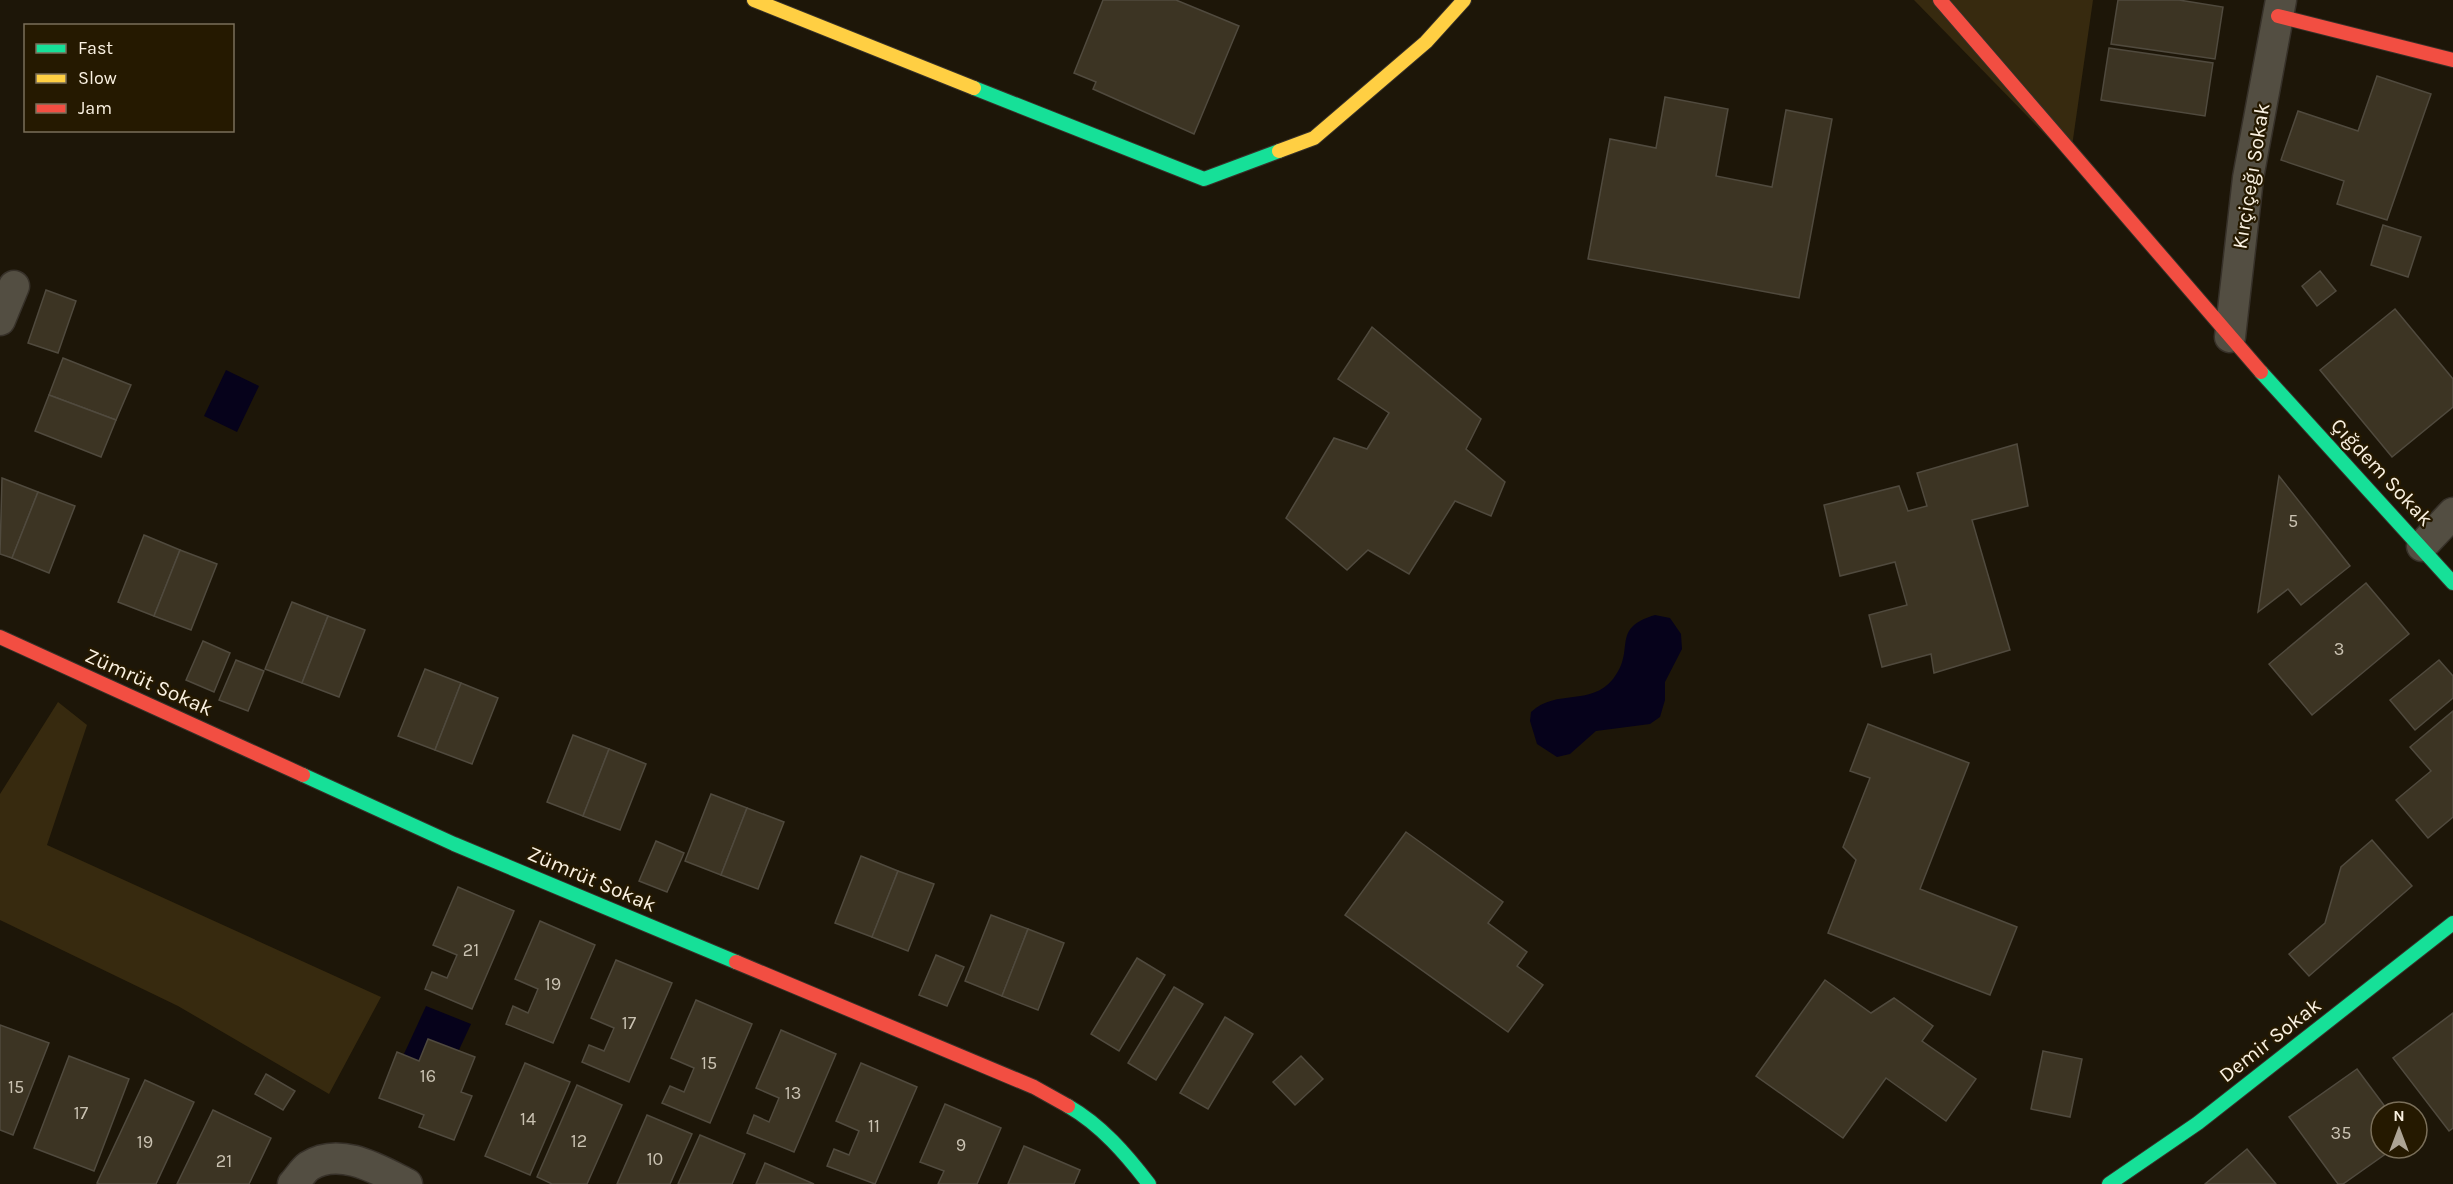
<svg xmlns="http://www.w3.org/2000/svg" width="2453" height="1184" font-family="Karla,sans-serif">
<rect width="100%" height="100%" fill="#1d1608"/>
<g fill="#372a0f">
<path d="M1914,0h179l-23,160z"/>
<path d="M58,702l29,23 -40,120 334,152 -52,97 -151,-88 -178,-86v-126z"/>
</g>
<g fill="#06021b">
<path d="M226,370l33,16 -22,46 -33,-16z"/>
<path d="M1655,615l15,3 11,16 1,15 -17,33v18l-5,17 -10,7 -54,7 -26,23 -13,3 -20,-13 -7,-23 1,-9c26,-24 59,-5 82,-33 24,-30 -4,-50 42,-64z"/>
<path d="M426,1006l45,18 -19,41 -43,23 -17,-8z"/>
</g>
<g fill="#3c3423" stroke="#504a3e" stroke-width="1.5">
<path d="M1103,0h73l63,26 -45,108 -101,-45 3,-7 -22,-9z"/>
<path d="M2118,0h61l44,7 -8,52 -104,-15z"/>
<path d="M2109,48l104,15 -8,53 -104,-16z"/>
<path d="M2377,76l54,18 -44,126 -50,-16 7,-23 -63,-21 17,-49 60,20z"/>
<path d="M1665,97l63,12 -12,67 56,11 14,-77 46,9 -33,179 -211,-39 22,-120 46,9z"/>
<path d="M2383,225l38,12 -13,40 -37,-12z"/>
<path d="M2320,271l16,20 -19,15 -15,-20z"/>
<path d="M46,290l30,11 -18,52 -30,-10z"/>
<path d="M2395,309l58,70v28l-61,50 -72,-87z"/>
<path d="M1372,327l109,92 -15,30 39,33 -14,34 -36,-15 -46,73 -41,-24 -21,20 -61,-52 48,-80 33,11 22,-36 -51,-34z"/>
<path d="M63,358l68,27 -15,35 -67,-25z"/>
<path d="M49,395l67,25 -15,37 -66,-26z"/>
<path d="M2017,444l11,62 -56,14 38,130 -76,23 -3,-19 -49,13 -13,-52 38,-10 -12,-43 -55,14 -16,-71 75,-19 9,25 19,-5 -10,-33z"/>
<path d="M2279,476l71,90 -49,39 -13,-16 -30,23z"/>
<path d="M2,478l36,14 -26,66 -12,-4z"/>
<path d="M38,492l37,14 -26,67 -37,-15z"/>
<path d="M144,535l36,15 -26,66 -36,-14z"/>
<path d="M180,550l37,14 -26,66 -37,-14z"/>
<path d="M2366,583l43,51 -97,81 -43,-51z"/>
<path d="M292,602l36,14 -26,67 -37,-14z"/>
<path d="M328,616l37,14 -26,67 -37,-14z"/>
<path d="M203,641l27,12 -16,39 -28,-12z"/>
<path d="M236,660l28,11 -16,40 -29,-11z"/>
<path d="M2439,660l14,16v22l-38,32 -25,-30z"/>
<path d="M425,669l36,14 -26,67 -37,-14z"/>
<path d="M461,683l37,15 -26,66 -37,-14z"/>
<path d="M2453,711v106l-25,21 -32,-38 35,-29 -21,-24z"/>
<path d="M1868,724l101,39 -49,126 97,38 -27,68 -162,-62 28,-73 -13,-13 27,-69 -20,-7z"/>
<path d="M573,735l36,14 -26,67 -36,-14z"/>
<path d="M609,749l37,15 -26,66 -37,-14z"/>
<path d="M711,794l36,14 -26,67 -36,-14z"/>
<path d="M747,808l37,14 -26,67 -37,-14z"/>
<path d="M1406,832l97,70 -15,21 39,29 -10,14 26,19 -35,47 -163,-117z"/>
<path d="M2372,840l40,46 -103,90 -20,-22 36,-31 16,-56z"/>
<path d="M656,841l28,12 -17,39 -28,-11z"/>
<path d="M861,856l37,15 -26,66 -37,-14z"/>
<path d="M898,871l36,13 -26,67 -36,-14z"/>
<path d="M458,887l56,24 -42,98 -47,-20 7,-17 15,6 10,-23 -24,-10z"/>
<path d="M991,915l37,14 -26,67 -37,-15z"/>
<path d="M540,921l55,24 -42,98 -47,-19 7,-18 15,7 10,-24 -23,-10z"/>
<path d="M1028,929l36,14 -26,67 -36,-14z"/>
<path d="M936,955l28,12 -17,39 -28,-11z"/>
<path d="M1137,958l28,17 -46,76 -28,-17z"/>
<path d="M616,960l56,23 -43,99 -47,-20 7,-17 15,6 10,-23 -23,-10z"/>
<path d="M1825,980l46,33 23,-15 39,28 -11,15 54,38 -30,42 -60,-43 -43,60 -87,-62z"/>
<path d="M1174,987l29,17 -47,76 -28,-17z"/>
<path d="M696,1000l56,24 -42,99 -48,-20 8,-17 14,6 10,-24 -23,-10z"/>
<path d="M2453,1013v115l-4,3 -56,-73z"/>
<path d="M1225,1017l28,17 -45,75 -28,-16z"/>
<path d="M0,1025l49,18 -36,92 -13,-5z"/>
<path d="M781,1030l55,24 -42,98 -47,-19 7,-18 15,7 10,-24 -23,-10z"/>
<path d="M428,1039l47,18 -14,35 11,4 -18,44 -35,-13 5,-12 -45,-17 18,-46 22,9z"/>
<path d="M2043,1051l39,8 -12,58 -39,-8z"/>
<path d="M69,1056l60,23 -35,92 -60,-23z"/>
<path d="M1301,1056l22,23 -28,26 -22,-23z"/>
<path d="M525,1063l45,19 -40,93 -45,-19z"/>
<path d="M861,1063l56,24 -42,97 -48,-18 7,-17 15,6 10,-24 -23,-10z"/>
<path d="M2357,1069l32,43h-8v36h13l-51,36h-5l-49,-67z"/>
<path d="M266,1074l29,17 -12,19 -28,-16z"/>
<path d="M145,1080l49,22 -38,82h-56l-3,-1z"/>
<path d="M577,1085l45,20 -35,79h-35l-15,-7z"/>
<path d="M945,1104l56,24 -24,56h-39l6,-13 -24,-9z"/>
<path d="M213,1110l58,28 -22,46h-72z"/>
<path d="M647,1115l45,19 -22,50h-53z"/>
<path d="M700,1135l45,19 -13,30h-54z"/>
<path d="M1024,1146l56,24 -6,14h-66z"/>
<path d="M2247,1149l29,35h-71z"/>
<path d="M765,1163l49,21h-58z"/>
</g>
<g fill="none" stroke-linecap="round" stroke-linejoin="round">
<g stroke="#373129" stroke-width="33">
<g id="street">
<path d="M0,320l14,-34"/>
<path d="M2230,337l18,-159 33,-178"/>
<path d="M2422,546l31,-33"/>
<path d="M293,1184c5,-5 10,-14 16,-18 31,-20 70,4 98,18"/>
</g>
</g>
<g stroke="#373129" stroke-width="16">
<g id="fast">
<path d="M974,88l230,91 75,-28"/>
<path d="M2261,372l192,211"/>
<path d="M303,775l151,69 282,118"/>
<path d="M1068,1106c33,19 58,48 81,78"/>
<path d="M2109,1184l89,-61 255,-200"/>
</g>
</g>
<g stroke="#373129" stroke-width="16">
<g id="slow">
<path d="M754,0l220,88"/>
<path d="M1279,151l35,-13 112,-96 38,-42"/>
</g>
</g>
<g stroke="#373129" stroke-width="16">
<g id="jam">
<path d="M1940,0l321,372"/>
<path d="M2278,16l175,44"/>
<path d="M0,637l303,138"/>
<path d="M736,962l298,125 34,19"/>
</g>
</g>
<use href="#street" stroke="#534e42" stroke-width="30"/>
<use href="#fast" stroke="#16e098" stroke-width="14"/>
<use href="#slow" stroke="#ffcf43" stroke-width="14"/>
<use href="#jam" stroke="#f24e42" stroke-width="14"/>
</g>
<g text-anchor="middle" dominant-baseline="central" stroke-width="4.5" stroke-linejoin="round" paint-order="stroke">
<g font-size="18" fill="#cac2b2">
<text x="2293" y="521">5</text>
<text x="2339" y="649">3</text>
<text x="471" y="950">21</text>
<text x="553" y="984">19</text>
<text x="629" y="1023">17</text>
<text x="709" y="1063">15</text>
<text x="428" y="1076">16</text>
<text x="16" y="1087">15</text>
<text x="793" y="1093">13</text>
<text x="81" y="1113">17</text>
<text x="528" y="1119">14</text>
<text x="874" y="1126">11</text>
<text x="2341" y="1133">35</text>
<text x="579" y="1141">12</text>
<text x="145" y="1142">19</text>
<text x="961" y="1145">9</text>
<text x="655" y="1159">10</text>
<text x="224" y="1161">21</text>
</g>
<g font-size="21" fill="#faf1e1" stroke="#251900">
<text transform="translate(2251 176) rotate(-81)">Kırçiçeğı Sokak</text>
<text transform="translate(2382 472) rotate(47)">Çığdem Sokak</text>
<text transform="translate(149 682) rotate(24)">Zümrüt Sokak</text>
<text transform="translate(592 879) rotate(23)">Zümrüt Sokak</text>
<text transform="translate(2270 1040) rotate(-38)">Demir Sokak</text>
</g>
</g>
<rect x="24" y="24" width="210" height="108" fill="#251900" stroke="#7a6f5a" stroke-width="1.5"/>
<rect x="36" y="44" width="30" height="9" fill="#16e098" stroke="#7a6f5a" stroke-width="1.5"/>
<text x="78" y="54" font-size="18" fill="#faf1e1">Fast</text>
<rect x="36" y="74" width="30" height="9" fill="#ffcf43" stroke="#7a6f5a" stroke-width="1.5"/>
<text x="78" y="84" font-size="18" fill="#faf1e1">Slow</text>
<rect x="36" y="104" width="30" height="9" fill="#f24e42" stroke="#7a6f5a" stroke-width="1.5"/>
<text x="78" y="114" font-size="18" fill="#faf1e1">Jam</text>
<g transform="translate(2399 1130)"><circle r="28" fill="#251900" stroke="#7a6f5a" stroke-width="1.5"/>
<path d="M0-4.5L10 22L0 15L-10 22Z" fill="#ada495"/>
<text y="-9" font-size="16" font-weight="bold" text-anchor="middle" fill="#faf1e1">N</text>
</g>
</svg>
